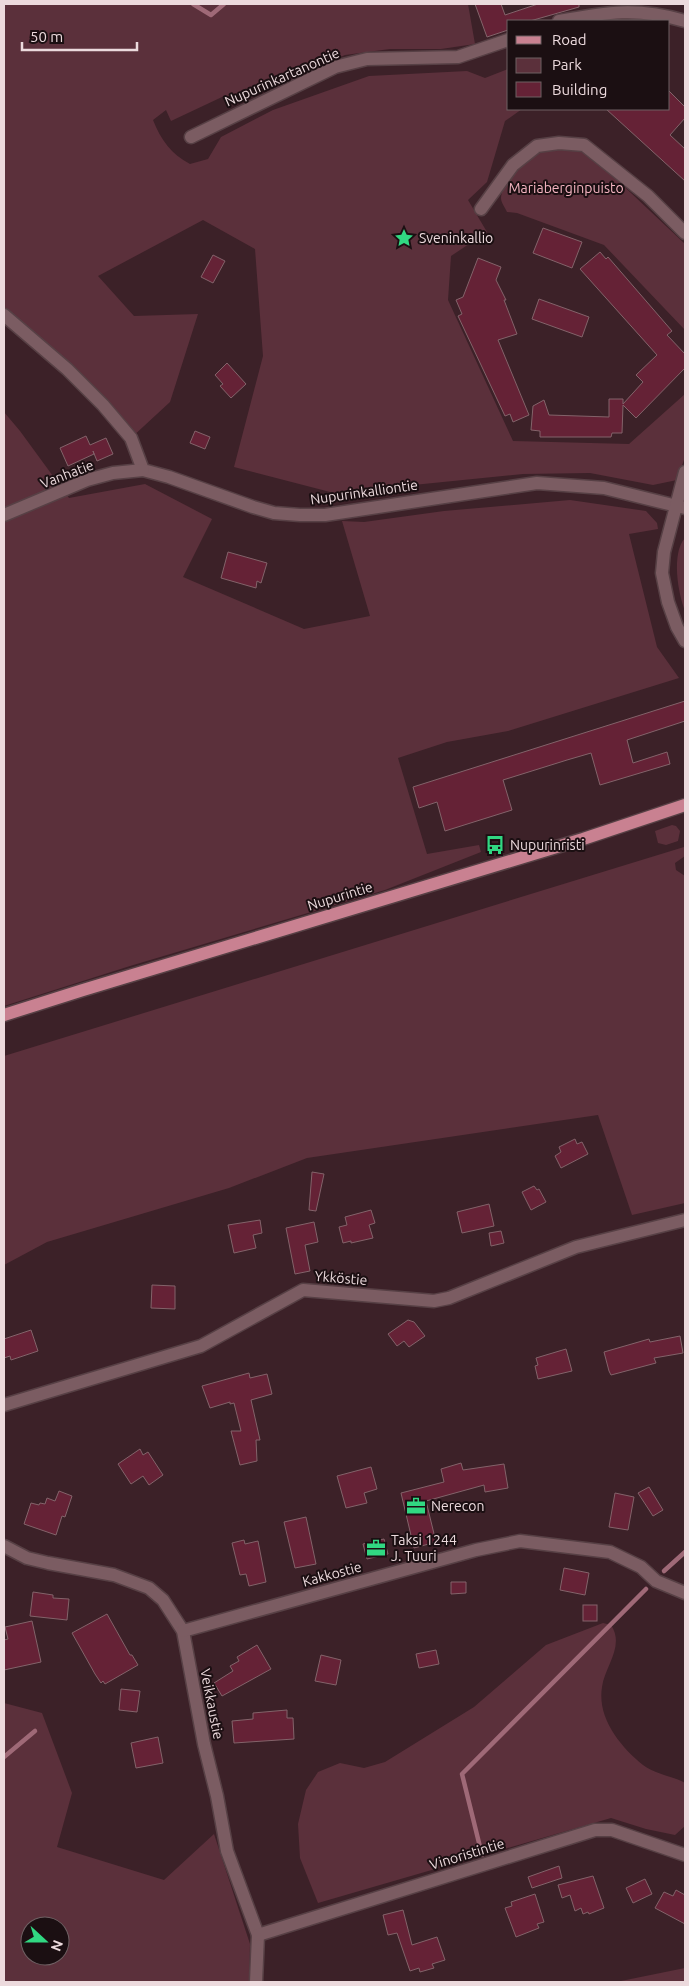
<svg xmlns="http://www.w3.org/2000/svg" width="689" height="1986" font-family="Ubuntu,sans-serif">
<rect width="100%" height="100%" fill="#3c2128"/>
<g fill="#5b303b" fill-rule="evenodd">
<path d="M4,4h464l7,40 -34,5h-51l-45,6 -94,39 -29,3 -51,24 -5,-11 -13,10c8,20 18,34 37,44l18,-5 13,-22 52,-27 96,-34 98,-5 18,7 23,-9v40h14l-17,12 -18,61 -19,18 19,32 -36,24 -3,44 65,141 116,3 56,-50v63l-8,23 -24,5 -63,-12 -67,1 -189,19 -100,-26 29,-111 -8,-107 -52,-29 -105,56 36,40 64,-2 -28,88 -39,36 -127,-123z"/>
<path d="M565,147l15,3 16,10 89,84v86l-81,-85 -87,-32 -10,-1c-2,-5 -6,-9 -6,-14 1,-18 28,-43 44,-48 6,-2 13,-2 20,-3z"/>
<path d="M4,412l16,19 49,67 76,-14 67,35 -29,58 121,52 66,-13 -28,-95 22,1 80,-11 126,-11 76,11 11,12 1,6 -29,5 28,113 22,31 -171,53 -61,11 -49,16 29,96 52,-9 2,7 -96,38 -255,76 -126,40z"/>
<path d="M685,538v73c-7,-17 -14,-58 0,-73z"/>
<path d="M672,825l4,1 4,5 -2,10 -12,4 -8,-2 -3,-12z"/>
<path d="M684,847l1,1v8l-10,7 1,7 9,6v327l-53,12 -34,-100 -291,43 -78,30 -182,54 -43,23v-209z"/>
<path d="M603,1623l8,2c14,21 -6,41 -9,62 -5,31 18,59 41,78 11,9 30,11 42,18v43l-10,9 -29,-6 -35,-11 -293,85 -18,-45 -2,-34 8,-34 12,-18 22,-9 24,5 21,-6 89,-55 72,-62z"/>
<path d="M4,1703l38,10 30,80 -15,54 107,33 50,-46 36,110 -1,38h-245zM30,1926h30v30h-30z"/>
<path d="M685,1968v14h-69z"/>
</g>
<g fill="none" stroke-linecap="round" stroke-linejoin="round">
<g stroke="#9f6977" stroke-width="4.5">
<path d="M193,4l18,11 13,-11"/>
<path d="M664,1571l21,-19"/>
<path d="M4,1757l31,-26"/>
<path d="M482,1855l-20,-81 184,-185"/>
</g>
</g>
<g fill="#652236" stroke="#83636a">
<path d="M475,4h26l4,11 33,-11h41v3l-49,14h-22v9l-21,7z"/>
<path d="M668,90l17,17v11l-15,17 15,14v32l-79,-72h62z"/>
<path d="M543,228l39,14 -10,26 -39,-15z"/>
<path d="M600,252l6,7 2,-2 64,74 -5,4 18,19v14l-49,50 -13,-13 -1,28h-10l-1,4h-71v-6l-9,-1 2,-24 11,-6 5,15 60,2v-18h14v5l20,-22 -7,-7 21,-20 -77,-86z"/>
<path d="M213,255l12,6 -12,22 -12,-6z"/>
<path d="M478,258l23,9 -5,13 10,20h-2l13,34 -19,6 31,75 -16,7 -3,-8 -5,2 -47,-100 4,-2 -6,-14 7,-3z"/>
<path d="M539,299l50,18 -7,20 -50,-18z"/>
<path d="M227,363l19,21 -15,14 -11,-12 3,-2 -8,-9z"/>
<path d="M195,431l15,6 -5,12 -15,-6z"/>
<path d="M86,436l4,9 16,-7 7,16 -16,7 -4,-10 1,3 -26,12 -8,-18z"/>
<path d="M228,552l39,11 -6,20 -4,-2 -1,7 -35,-10z"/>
<path d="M685,701v20l-58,19 6,23 34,-11 3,12 -70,21 -9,-32 -24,7 -64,20 9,30 -67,21 -8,-29 -18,6 -6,-21z"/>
<path d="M575,1139l2,5 5,-2 6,12 -27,14 -6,-12 6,-4 -2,-5z"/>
<path d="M312,1172l12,2 -8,37 -7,-1z"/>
<path d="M534,1186l3,4 2,-1 7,13 -15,8 -9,-18z"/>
<path d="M489,1204l5,22 -32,7 -5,-21z"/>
<path d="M371,1210l4,13 -6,2 4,13 -22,5v-2l-8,2 -4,-16 8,-2 -2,-8z"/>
<path d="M260,1220l2,13 -9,2 3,13 -22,5 -6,-28z"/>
<path d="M314,1222l4,20 -13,3 5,26 -15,3 -9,-46z"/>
<path d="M501,1231l3,12 -13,3 -2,-13z"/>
<path d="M152,1285l23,1v23l-24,-1z"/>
<path d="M408,1320l6,2 11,14 -16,11 -5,-6 -7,5 -9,-12z"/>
<path d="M31,1330l7,21 -27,9 -1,-4 -6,2v-19z"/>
<path d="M680,1336l3,17 -29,5 2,5 -45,12 -2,-4 -5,-19 45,-13 1,3z"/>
<path d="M566,1349l6,22 -34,8 -3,-13 3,-1 -2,-7z"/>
<path d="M249,1373l1,5 17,-4 5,20 -21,6 9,40h-4l1,21 -17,4 -9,-34h10l-7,-28 -4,1v-2l-20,6 -8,-22z"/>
<path d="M140,1449l3,6 5,-3 15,23 -14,10 -6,-9 -12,8 -13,-20z"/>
<path d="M461,1463l2,7 41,-6 4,24 -23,4 -1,-7 -58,16 10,41 -22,6 -13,-55 43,-11 -3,-13z"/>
<path d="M371,1467l6,22 -13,4 3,10 -21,5 -9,-32z"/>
<path d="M649,1487l14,23 -10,6 -15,-23z"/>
<path d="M59,1491l13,5 -7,21 -3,-1 -6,19 -32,-11 7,-21 8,2 1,-2 5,1 2,-6 8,3z"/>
<path d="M615,1493l19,4 -6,33 -19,-3z"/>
<path d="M306,1517l10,47 -21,4 -11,-46z"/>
<path d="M384,1539l4,15 -21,5 -4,-15z"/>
<path d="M244,1540l1,4 13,-3 8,41 -17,4 -3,-12 -6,1 -8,-32z"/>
<path d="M564,1568l25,5 -4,22 -25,-5z"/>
<path d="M451,1582h15v11l-15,1z"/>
<path d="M33,1592l20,3v3l16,1 -2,21 -37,-4z"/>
<rect x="583" y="1605" width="14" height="16"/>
<path d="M107,1614l23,41h2l6,10 -33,19 -2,-3 -2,2 -6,-9 -23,-41z"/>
<path d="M32,1621l9,41 -37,8v-30l4,-1 -3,-12z"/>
<path d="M257,1645l14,24 -49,27 -8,-13 19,-12 -3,-5 9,-5 -2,-4z"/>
<path d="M436,1650l3,14 -20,4 -3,-14z"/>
<path d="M321,1655l20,5 -5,25 -21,-4z"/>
<path d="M121,1689l19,2 -3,21 -18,-2z"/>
<path d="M287,1710v8h6l1,21 -60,4 -2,-22 21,-2v-6z"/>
<path d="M158,1737l5,26 -27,5 -5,-25z"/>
<path d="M559,1866l3,12 -30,10 -4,-11z"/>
<path d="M593,1876l11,32 -15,6 -1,-2 -5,2 -2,-6 -6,3 -5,-16 -8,3 -4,-13z"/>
<path d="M645,1879l7,15 -19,9 -7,-15z"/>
<path d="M676,1890l9,5v29l-30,-16 9,-16 9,4z"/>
<path d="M535,1894l9,28 -7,2 2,4 -23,9 -11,-29 7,-2 -1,-4z"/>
<path d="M403,1910l9,35 25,-8 8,23 -13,4 2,4 -14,4 -1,-4 -9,3 -13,-38 -9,2 -5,-20z"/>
</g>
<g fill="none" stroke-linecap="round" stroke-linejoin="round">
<g stroke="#574045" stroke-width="15">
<g id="minor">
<path d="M559,21c48,-9 78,-14 126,0"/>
<path d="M191,137l144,-70 32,-8 91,-2 50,-17"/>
<path d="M481,209l32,-44 24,-19 22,-3 25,2 64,51 37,37"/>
<path d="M4,315l63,54 36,36 28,33 12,32 26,7 84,30 21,6 26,2h25l212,-32 67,5 81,20"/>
<path d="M685,472l-21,80 -2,21 6,29 9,25 8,14"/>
<path d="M4,515l83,-35 26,-7 30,-3"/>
<path d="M4,1405l197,-59 102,-56 131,11 15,-3 127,-51 109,-27"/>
<path d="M4,1546l23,12 21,5 66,12 35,13 14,12 20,31 21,113 13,52 10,55 31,84 -2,47"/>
<path d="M183,1631l293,-81 44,-9 90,11 31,15 15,14 29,12"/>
<path d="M258,1935l337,-105h17l73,25"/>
</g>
</g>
<g stroke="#574045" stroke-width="15">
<path id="major" d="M4,1015l79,-25 500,-151 102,-34"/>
</g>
<use href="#minor" stroke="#7b5c62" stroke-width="12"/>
<use href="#major" stroke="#c98191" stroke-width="12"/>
</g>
<defs>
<g id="sight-bare" transform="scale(1.5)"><path d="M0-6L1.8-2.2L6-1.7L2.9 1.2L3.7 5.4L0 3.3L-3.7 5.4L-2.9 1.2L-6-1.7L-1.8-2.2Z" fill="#31d882" stroke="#1b0f12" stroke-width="2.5" paint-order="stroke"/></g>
<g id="bus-bare" transform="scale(1.5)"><path d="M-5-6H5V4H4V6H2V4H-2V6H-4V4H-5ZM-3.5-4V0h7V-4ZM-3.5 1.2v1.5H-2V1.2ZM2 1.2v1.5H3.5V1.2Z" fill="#31d882" stroke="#1b0f12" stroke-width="2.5" paint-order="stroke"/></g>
<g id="office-bare" transform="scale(1.5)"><path d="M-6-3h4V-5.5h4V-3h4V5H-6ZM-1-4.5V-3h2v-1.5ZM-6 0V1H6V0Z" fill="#31d882" stroke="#1b0f12" stroke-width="2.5" paint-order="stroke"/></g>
</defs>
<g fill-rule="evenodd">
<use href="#sight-bare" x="404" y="238"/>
<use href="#bus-bare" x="495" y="845"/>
<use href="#office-bare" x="416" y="1506"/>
<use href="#office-bare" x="376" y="1548"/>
</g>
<g text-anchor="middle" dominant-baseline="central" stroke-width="4" stroke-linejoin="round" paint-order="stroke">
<g font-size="14" fill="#ecdadd" stroke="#1b0f12">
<text transform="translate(282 77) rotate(-24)">Nupurinkartanontie</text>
<text transform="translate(67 474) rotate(-21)">Vanhatie</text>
<text transform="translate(364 492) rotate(-8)">Nupurinkalliontie</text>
<text transform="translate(340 896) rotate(-17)">Nupurintie</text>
<text transform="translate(341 1278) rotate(5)">Ykköstie</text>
<text transform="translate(332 1574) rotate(-15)">Kakkostie</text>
<text transform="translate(212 1704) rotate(79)">Veikkaustie</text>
<text transform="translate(467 1854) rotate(-17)">Vinoristintie</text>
</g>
<g font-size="14" fill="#f4b4c1" stroke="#1b0f12">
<text x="566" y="188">Mariaberginpuisto</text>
</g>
<g font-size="14" fill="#ecdadd" stroke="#1b0f12" text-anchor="start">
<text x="419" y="238">Sveninkallio</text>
<text x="510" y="845">Nupurinristi</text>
<text x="431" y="1506">Nerecon</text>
<text x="391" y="1540">Taksi 1244<tspan x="391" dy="16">J. Tuuri</tspan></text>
</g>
</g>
<rect width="689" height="1986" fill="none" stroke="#ecdadd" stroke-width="10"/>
<rect x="507" y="20" width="162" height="90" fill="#1b0f12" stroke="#6f6063"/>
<rect x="516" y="36" width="25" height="8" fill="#c98191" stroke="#6f6063"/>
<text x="552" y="45" font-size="15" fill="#ecdadd">Road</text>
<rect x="516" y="58" width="25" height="15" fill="#5b303b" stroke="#6f6063"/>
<text x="552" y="70" font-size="15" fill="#ecdadd">Park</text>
<rect x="516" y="82" width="25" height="15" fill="#652236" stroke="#6f6063"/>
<text x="552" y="95" font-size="15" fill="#ecdadd">Building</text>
<g transform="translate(45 1941) rotate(111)"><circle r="24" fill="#1b0f12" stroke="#6f6063"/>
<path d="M0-4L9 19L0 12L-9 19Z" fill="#31d882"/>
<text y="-8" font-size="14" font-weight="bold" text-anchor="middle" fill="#ecdadd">N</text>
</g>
<path d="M22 42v8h115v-8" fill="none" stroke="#ecdadd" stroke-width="2.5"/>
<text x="30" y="42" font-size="15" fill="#ecdadd" stroke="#1b0f12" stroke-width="4" paint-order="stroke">50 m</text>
</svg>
